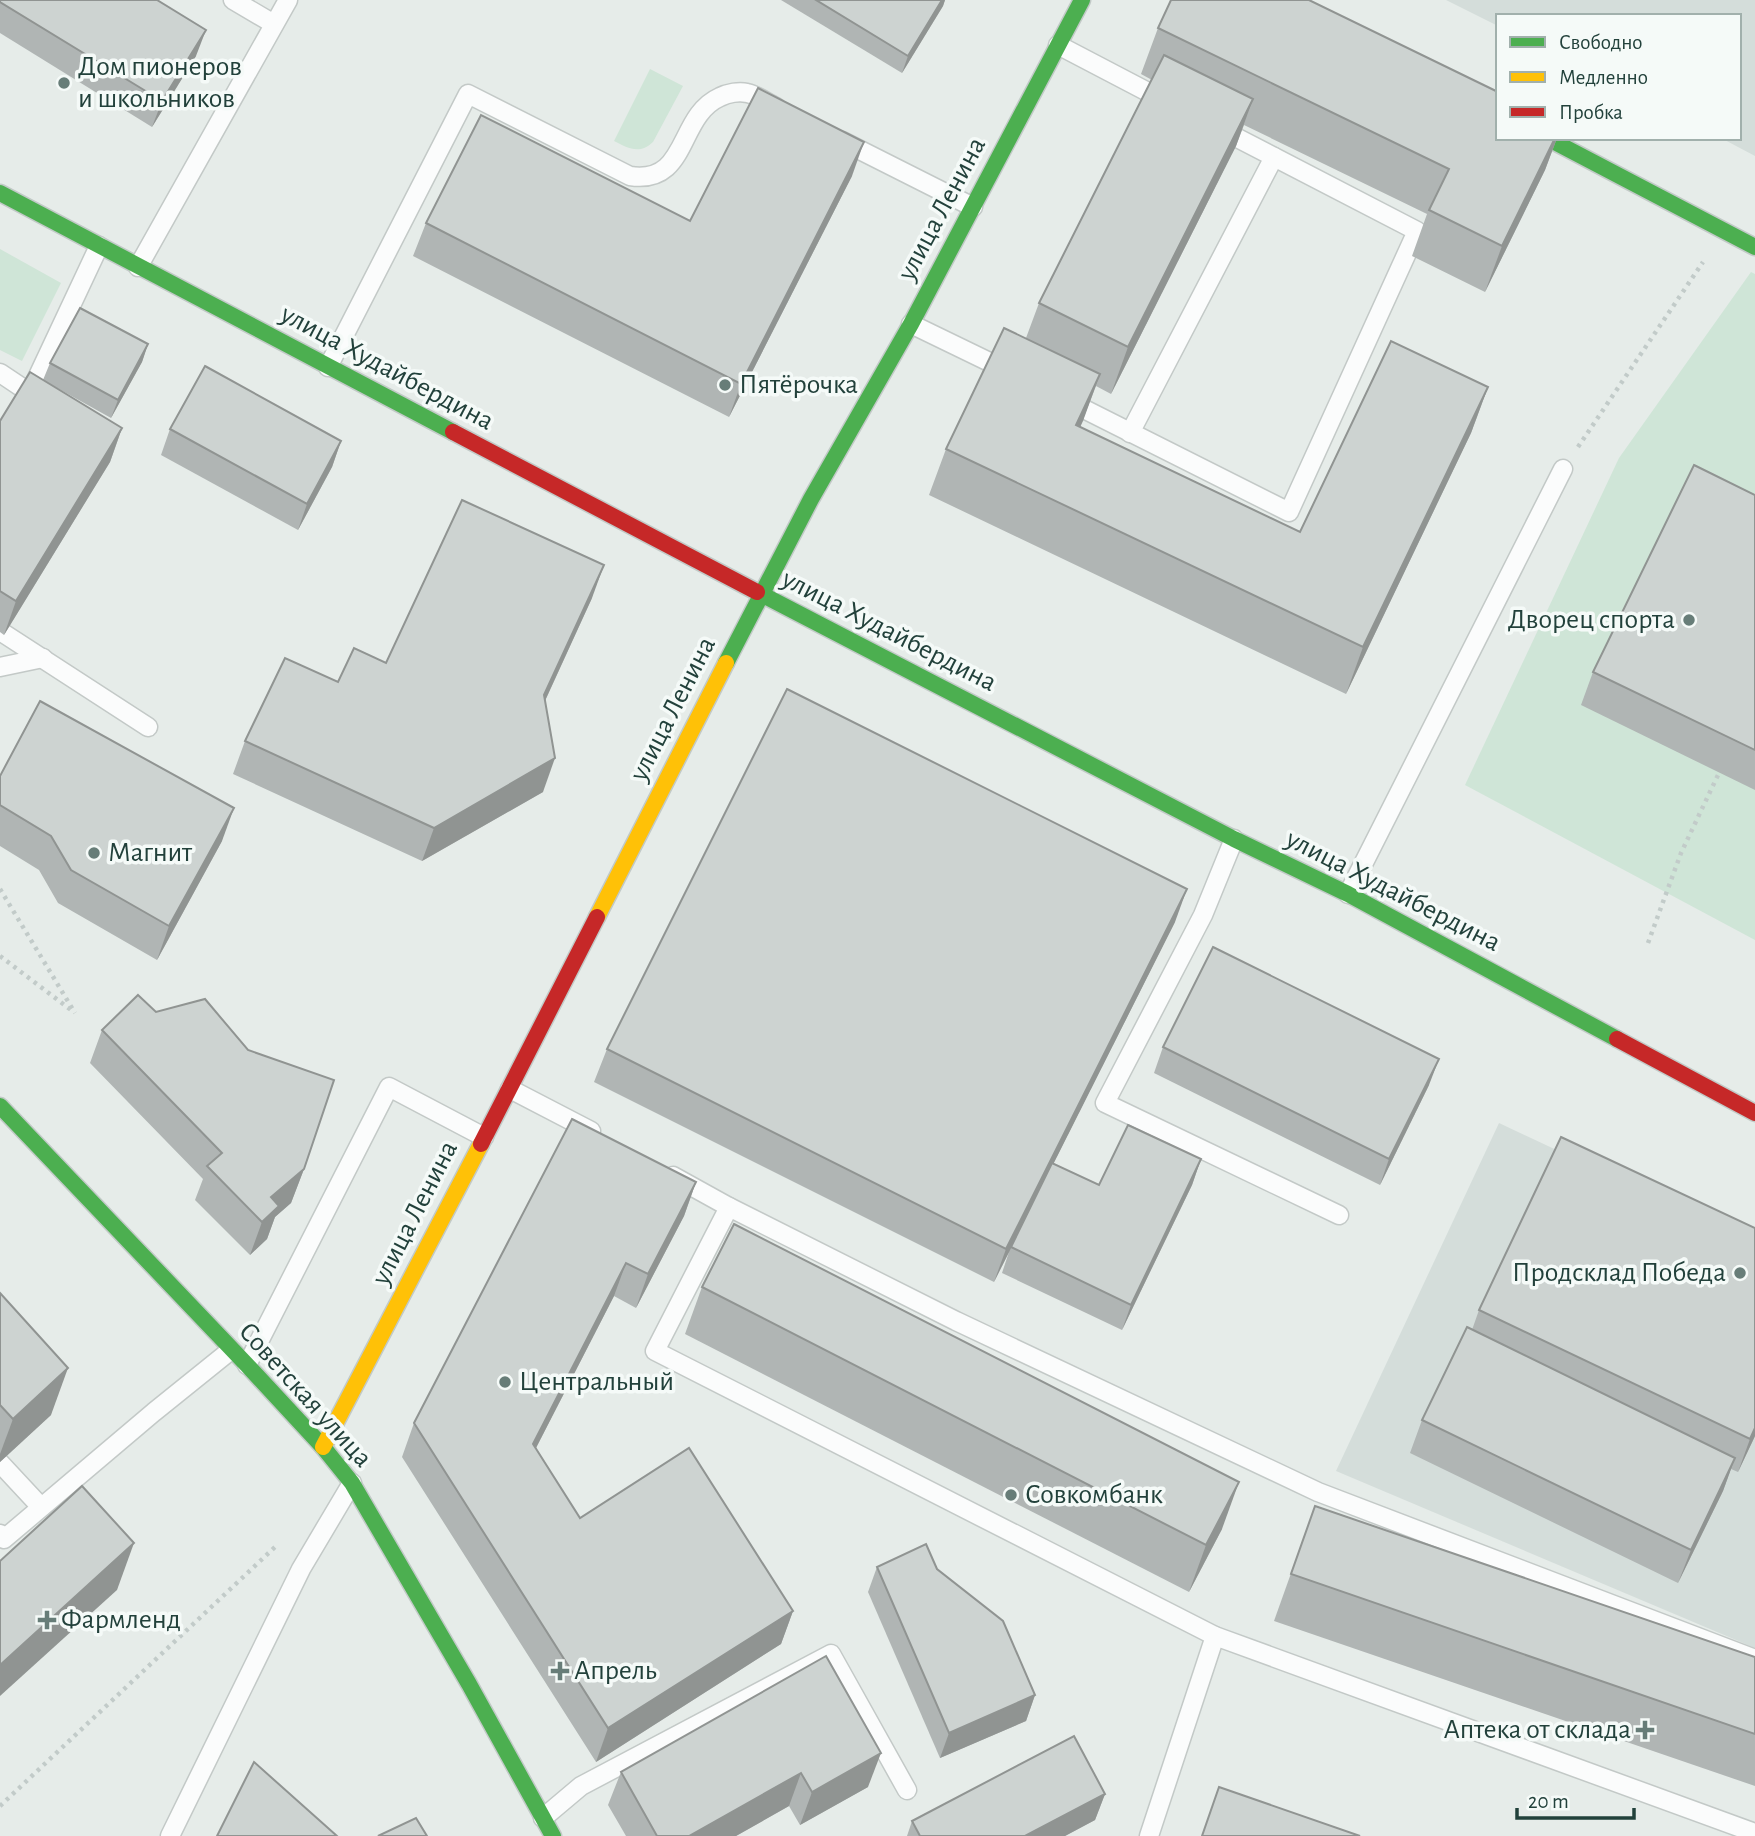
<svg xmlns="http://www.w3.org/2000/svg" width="1755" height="1836" font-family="'Alegreya Sans',sans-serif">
<rect width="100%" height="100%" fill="#e6ece9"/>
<g fill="#d4ddda">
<path d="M1446,0h309v156l-34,-18h18v-122h-241v10z"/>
<path d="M1499,1123l256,120v405l-419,-177z"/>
</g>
<g fill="#cfe5d7">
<path d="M650,69l33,17 -30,56c-14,13 -25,6 -39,-1z"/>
<path d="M0,249l61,34 -39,78 -22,-11z"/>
<path d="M1751,272l4,2v666l-290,-155 154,-327z"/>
</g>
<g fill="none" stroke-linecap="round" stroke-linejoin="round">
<g stroke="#c3c9c7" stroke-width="21">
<g id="lane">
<path d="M233,0l41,24"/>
<path d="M1058,45l109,57"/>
<path d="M842,141l131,66"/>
<path d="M138,267l150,-267"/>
<path d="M911,324l99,48"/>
<path d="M328,367l140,-273 162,82c59,9 47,-60 90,-79 8,-4 19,-6 27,-4 10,2 20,10 29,14"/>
<path d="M0,373l30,20 69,-147"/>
<path d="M1066,400l223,112 128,-281 -197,-102"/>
<path d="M1130,433l144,-276"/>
<path d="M0,631l148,96"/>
<path d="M0,667l43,-9"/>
<path d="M1234,839l-31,76 -98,188 234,112"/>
<path d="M1348,894l215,-425"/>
<path d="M510,1089l81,42"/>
<path d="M673,1176l56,31 227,114 362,171 437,167"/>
<path d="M729,1207l-74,144 560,285 540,197"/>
<path d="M247,1365l142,-278 95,50"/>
<path d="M0,1463l41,44"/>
<path d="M0,1534l4,5 150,-127 77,-62"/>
<path d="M543,1818l38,-32 250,-132 76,136"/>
<path d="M170,1836l131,-267 51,-86"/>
<path d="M1149,1836l66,-200"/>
</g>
</g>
<g stroke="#c2cac7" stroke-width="19">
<g id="fast">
<path d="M1547,138l208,109"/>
<path d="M0,193l453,239"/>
<path d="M757,592l477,247 114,55 269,145"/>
<path d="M726,663l85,-164 100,-175 171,-324"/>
<path d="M0,1106l247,259 76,82 29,36 117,201 84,152"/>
</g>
</g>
<g stroke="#c2cac7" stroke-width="19">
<g id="slow">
<path d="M597,917l129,-254"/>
<path d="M323,1447l158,-303"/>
</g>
</g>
<g stroke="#c2cac7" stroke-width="19">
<g id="jam">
<path d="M453,432l304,160"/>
<path d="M1617,1039l138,74"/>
<path d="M481,1144l116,-227"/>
</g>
</g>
<g stroke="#c2cbc9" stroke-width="4.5" stroke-dasharray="3.5 5" stroke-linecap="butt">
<path d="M1578,447l125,-185"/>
<path d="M0,889l75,124"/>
<path d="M1648,943l33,-90 37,-78"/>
<path d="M0,956l71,54"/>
<path d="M0,1806l275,-259"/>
</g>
<use href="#lane" stroke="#fbfcfc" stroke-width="18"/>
<use href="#fast" stroke="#4caf50" stroke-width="16"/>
<use href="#slow" stroke="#ffc107" stroke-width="16"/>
<use href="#jam" stroke="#c62828" stroke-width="16"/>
</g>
<g fill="#b0b5b4">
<path d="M0,0l196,56 -44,71 -152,-94z"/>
<path d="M781,0h164l-2,6 -41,67z"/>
<path d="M1158,28l340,110h59l-12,32 -60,122 -73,-36 15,-42 -183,-89 -8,21 -125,248 -15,-8 -16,41 220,105 188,-145 -17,46 -125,261 -417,-199 17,-46 80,-111 13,-35 113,-223 -11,-6z"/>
<path d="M852,176l-123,241 -316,-161 13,-33 264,-2z"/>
<path d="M148,344l-6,18 -31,56 -61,-34 72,44 -12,34 -106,173 -4,-3v-211l43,-41 7,-17z"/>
<path d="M170,429l171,12 -9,26 -34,63 -137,-75z"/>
<path d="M1755,495v295l-174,-85 12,-33z"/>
<path d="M592,598l-47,103 -2,91 -121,69 -189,-87 12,-33 93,-59 48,-19z"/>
<path d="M0,776l222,65 -65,119 -99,-57 -19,-33 -39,-24z"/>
<path d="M1175,922l-122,242 46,21 102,-26 -9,26 -70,145 -120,-57 7,-21 -15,30 -400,-200 13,-33z"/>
<path d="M102,1030l202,139 -13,34 -16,14 -8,22 -17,16 -55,-55 8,-21 -113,-116z"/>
<path d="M1163,1047l266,38 -49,100 -226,-112z"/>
<path d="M696,1182l-12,34 -48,92 -22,-12 -78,152 44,70 213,93 -12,33 -185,118 -194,-305 12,-34z"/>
<path d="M1755,1228v208l-17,36 -7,-3 -8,22 -45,92 -268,-130 12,-33 50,-90 7,-20z"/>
<path d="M702,1287l520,242 -33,63 -504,-258z"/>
<path d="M0,1293l51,122 -51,47z"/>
<path d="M1315,1506l440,151v129l-481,-165z"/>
<path d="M877,1567l60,2 98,126 -9,26 -86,37 -72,-166z"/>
<path d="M826,1656l42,131 -68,38 -11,-19 -53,30h-110l-18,-31 13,-33z"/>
<path d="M1105,1794l-10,26 -30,16h-158l5,-15z"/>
</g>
<g fill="#909492">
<path d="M942,0h3l-2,6 -41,67 6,-17z"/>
<path d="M206,30l-10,26 -44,71 10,-26z"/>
<path d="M1253,99l-17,47 -125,248 17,-47z"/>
<path d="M1555,138h2l-12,32 -60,122 17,-46z"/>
<path d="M864,142l-12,34 -123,241 12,-33z"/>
<path d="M148,344l-6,18 -31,56 7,-18z"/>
<path d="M1100,374l-17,47 -24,51 17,-47z"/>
<path d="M1488,387l-17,46 -125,261 17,-47z"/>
<path d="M122,428l-12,34 -106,173 12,-34z"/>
<path d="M341,441l-9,26 -34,63 9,-26z"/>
<path d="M604,565l-12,33 -60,131 12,-34z"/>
<path d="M555,758l-12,34 -121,69 12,-33z"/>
<path d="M234,808l-12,33 -65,119 12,-34z"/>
<path d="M1187,889l-12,33 -181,360 12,-33z"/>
<path d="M1439,1059l-10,26 -49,100 9,-26z"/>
<path d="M1201,1159l-9,26 -70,145 9,-25z"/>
<path d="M304,1169l-13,34 -16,14 -8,22 -17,16 21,-58z"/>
<path d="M696,1182l-12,34 -48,92 12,-34z"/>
<path d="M626,1263l-12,33 -93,181 12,-33z"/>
<path d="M68,1368l-17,47 -51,47v-8l13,-35z"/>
<path d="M1755,1428v8l-17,36 12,-33z"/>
<path d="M1735,1458l-12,33 -45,92 13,-33z"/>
<path d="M1239,1482l-17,47 -33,63 17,-47z"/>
<path d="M134,1543l-17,47 -117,106v-31z"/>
<path d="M793,1611l-12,33 -185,118 12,-34z"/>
<path d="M1035,1695l-9,26 -86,37 9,-25z"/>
<path d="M881,1753l-13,34 -68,38 12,-33z"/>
<path d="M801,1773l-12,33 -53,30h-47z"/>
<path d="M1105,1794l-10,26 -30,16h-40z"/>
</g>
<g fill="#cdd3d1" stroke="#909492" stroke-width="2">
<path d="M0,0h157l49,30 -44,71 -162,-99z"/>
<path d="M816,0h126l-34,56z"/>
<path d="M1171,0h138l189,92v46h57l-53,108 -73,-36 20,-41 -291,-141z"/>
<path d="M1164,55l89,44 -125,248 -89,-44z"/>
<path d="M758,88l106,54 -123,242 -315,-161 55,-108 209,106z"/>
<path d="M80,308l68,36 -30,56 -68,-37z"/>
<path d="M1004,328l96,46 -24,51 224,107 91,-191 97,46 -125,260 -417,-198z"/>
<path d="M205,366l136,75 -34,63 -137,-75z"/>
<path d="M30,372l92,56 -106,173 -16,-10v-170z"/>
<path d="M1694,465l61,30v255l-162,-78z"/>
<path d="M462,500l142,65 -60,130 11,63 -121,70 -189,-87 40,-83 53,24 16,-34 32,15z"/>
<path d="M787,689l400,200 -181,360 -399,-200z"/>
<path d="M40,701l194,107 -65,118 -98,-56 -20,-34 -51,-31v-29z"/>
<path d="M1213,947l226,112 -50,100 -226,-112z"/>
<path d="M138,995l18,17 49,-13 43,51 86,30 -30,89 -33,28 8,9 -17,16 -55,-56 15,-13 -120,-123z"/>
<path d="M572,1119l124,63 -48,92 -22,-11 -93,181 47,74 109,-70 104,163 -185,117 -194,-305z"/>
<path d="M1128,1125l73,34 -70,146 -120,-58 41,-84 47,22z"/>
<path d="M1561,1137l194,91v200l-5,11 -271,-129z"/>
<path d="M734,1224l505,258 -33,63 -504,-258z"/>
<path d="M0,1293l68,75 -55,51 -13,-14z"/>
<path d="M1467,1327l268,131 -44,92 -269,-130z"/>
<path d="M82,1486l52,57 -134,122v-104z"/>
<path d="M1315,1506l440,151v77l-464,-160z"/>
<path d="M926,1544l11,25 66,52 32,74 -86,38 -72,-166z"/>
<path d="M826,1656l55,97 -69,39 -11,-19 -112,63h-32l-36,-64z"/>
<path d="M1074,1736l31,58 -80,42h-105l-8,-15z"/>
<path d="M254,1762l83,74h-120z"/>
<path d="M1219,1787l141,49h-158z"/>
<path d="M416,1818l11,18h-49z"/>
</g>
<g fill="#677d78" stroke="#f5faf8" stroke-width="2.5">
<circle cx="64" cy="83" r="7"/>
<circle cx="725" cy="385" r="7"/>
<circle cx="1689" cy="620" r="7"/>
<circle cx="94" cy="853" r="7"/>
<circle cx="1740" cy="1273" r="7"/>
<circle cx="505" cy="1382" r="7"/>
<circle cx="1011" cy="1495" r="7"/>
<path d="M43.5 1609.5h7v7h7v7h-7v7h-7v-7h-7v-7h7z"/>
<path d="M556.5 1660.5h7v7h7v7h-7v7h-7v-7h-7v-7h7z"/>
<path d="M1641.5 1719.5h7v7h7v7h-7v7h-7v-7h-7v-7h7z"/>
</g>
<g text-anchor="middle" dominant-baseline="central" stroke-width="7" stroke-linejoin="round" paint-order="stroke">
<g font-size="28" fill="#22413b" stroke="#f5faf8" text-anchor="start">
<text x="78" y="67">Дом пионеров<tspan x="78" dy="32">и школьников</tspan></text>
<text x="739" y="385">Пятёрочка</text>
<text x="1675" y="620" text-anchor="end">Дворец спорта</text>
<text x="108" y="853">Магнит</text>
<text x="1726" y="1273" text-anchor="end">Продсклад Победа</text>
<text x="519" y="1382">Центральный</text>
<text x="1025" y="1495">Совкомбанк</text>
<text x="61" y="1620">Фармленд</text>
<text x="574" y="1671">Апрель</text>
<text x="1631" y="1730" text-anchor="end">Аптека от склада</text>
</g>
<g font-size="28" fill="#22413b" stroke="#f5faf8">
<text transform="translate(942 209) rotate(-62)">улица Ленина</text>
<text transform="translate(387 368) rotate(28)">улица Худайбердина</text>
<text transform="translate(889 631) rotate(27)">улица Худайбердина</text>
<text transform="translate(673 709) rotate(-63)">улица Ленина</text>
<text transform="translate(1393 891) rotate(27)">улица Худайбердина</text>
<text transform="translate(415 1213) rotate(-63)">улица Ленина</text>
<text transform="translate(305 1395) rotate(48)">Советская улица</text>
</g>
</g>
<rect x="1496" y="14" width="245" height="126" fill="#f5faf8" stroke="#a1b0ac" stroke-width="2"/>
<rect x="1510" y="37" width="35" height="10" fill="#4caf50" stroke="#a1b0ac" stroke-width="2"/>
<text x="1559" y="49" font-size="21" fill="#22413b">Свободно</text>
<rect x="1510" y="72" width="35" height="10" fill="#ffc107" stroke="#a1b0ac" stroke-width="2"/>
<text x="1559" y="84" font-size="21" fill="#22413b">Медленно</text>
<rect x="1510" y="107" width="35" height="10" fill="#c62828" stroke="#a1b0ac" stroke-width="2"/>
<text x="1559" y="119" font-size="21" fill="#22413b">Пробка</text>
<path d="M1517 1808v10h117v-10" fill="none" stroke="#22413b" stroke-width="3.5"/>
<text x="1528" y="1808" font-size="21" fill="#22413b" stroke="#f5faf8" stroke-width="5" paint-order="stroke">20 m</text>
</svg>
